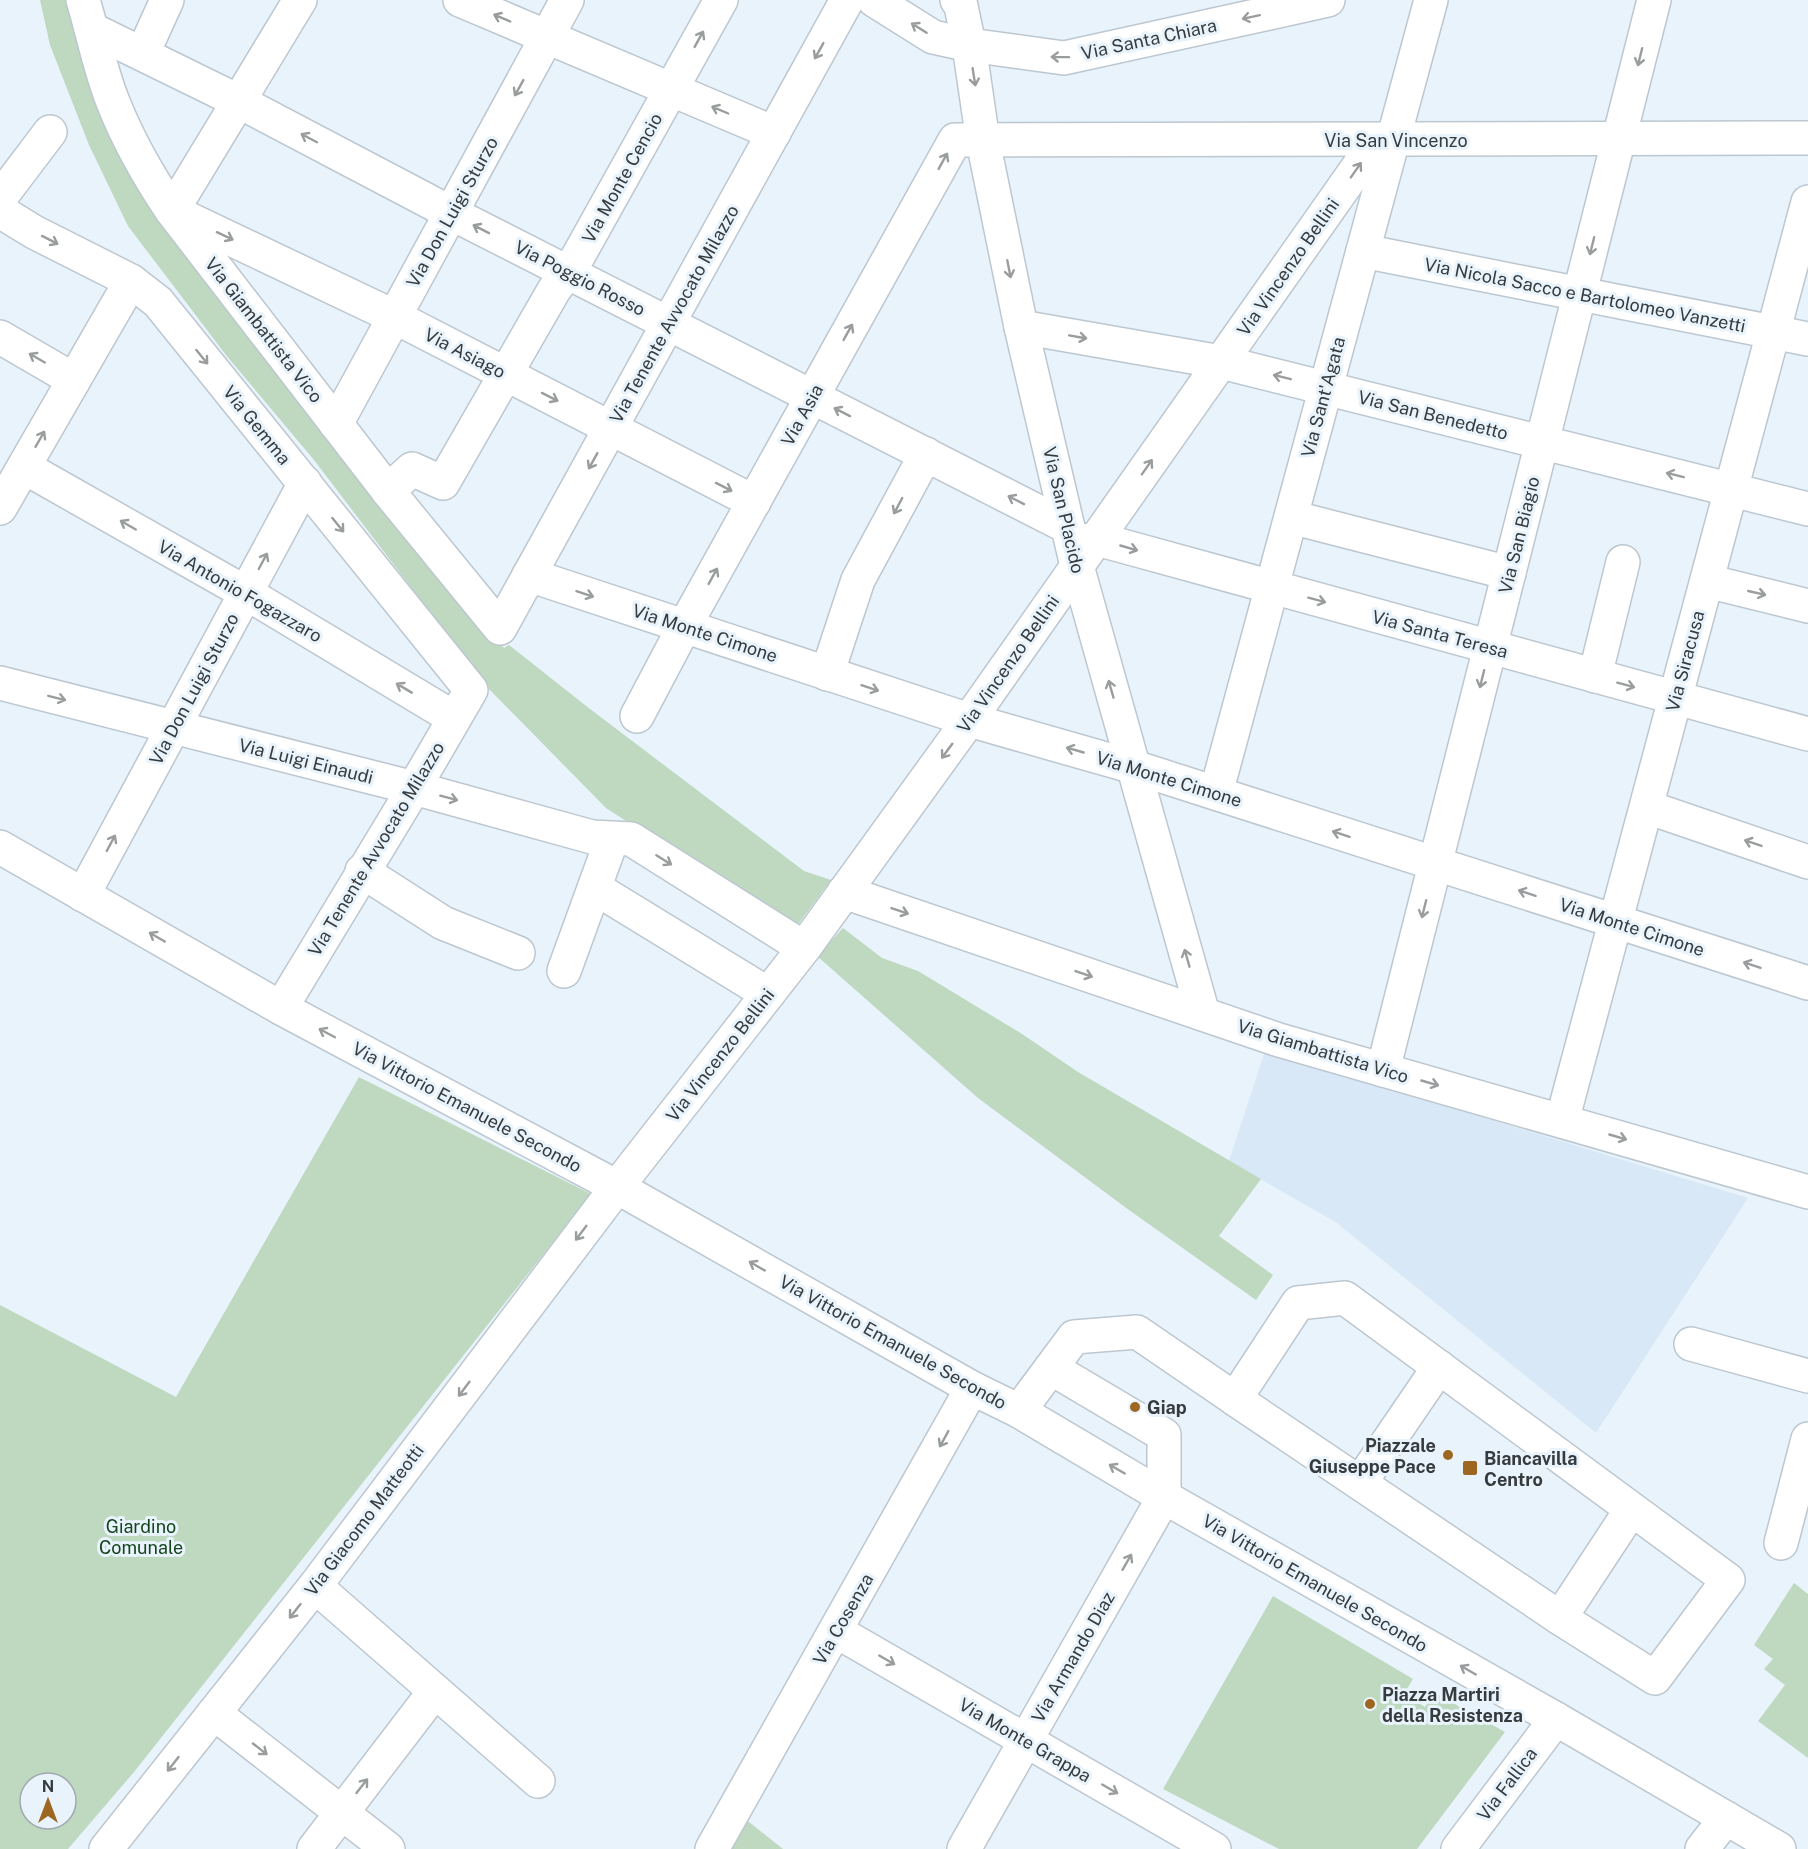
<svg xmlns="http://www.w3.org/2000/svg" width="1808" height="1849" font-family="'Public Sans',sans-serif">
<rect width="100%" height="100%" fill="#e8f3fc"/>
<path fill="#d8e8f6" d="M1265,1051l483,147 -152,235 -259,-210 -108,-62z"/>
<g fill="#bfd8c0" fill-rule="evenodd">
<path d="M40,0h27l39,118 374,502 24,28 5,-3 81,64 214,162 27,9 -37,50 -188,-122 -119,-121 -173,-227 -88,-105 -98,-129 -39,-81 -39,-100z"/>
<path d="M843,928l39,30 36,13 104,63 56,38 183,107 -42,57 54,39 -17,25 -127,-90 -151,-112 -161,-142z"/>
<path d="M359,1077l232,117 -457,578 -66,77h-68v-544l176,92zM30,1783h36v36h-36z"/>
<path d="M1794,1583l14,11v164l-50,-37 27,-36 -21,-16 9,-10 -19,-14z"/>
<path d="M1273,1596l140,83 -9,15 21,13 10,-14 70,39 -88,117h-138l-116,-60z"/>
<path d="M744,1818l39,31h-56z"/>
</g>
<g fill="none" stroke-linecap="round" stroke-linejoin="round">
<g stroke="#bdc7d0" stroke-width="36">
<g id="minor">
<path d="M83,0c10,33 17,70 30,102 15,38 36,75 59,109l216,280 112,137 347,-628"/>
<path d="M300,0l-128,211 223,106 359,185"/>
<path d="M460,0l314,133"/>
<path d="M874,0l59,37 36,8 95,13 264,-58"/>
<path d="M957,0l4,6 8,39 14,96 38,186 56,239 126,448"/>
<path d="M91,29l149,73 211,111 617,314"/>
<path d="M143,53l24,-53"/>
<path d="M0,198l50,-66"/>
<path d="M0,211l34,21 97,49 27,21 313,388 -57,98 -133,220"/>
<path d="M1363,251l445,88"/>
<path d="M1021,327l200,35 587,147"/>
<path d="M0,337l74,43"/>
<path d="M336,424l231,-424"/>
<path d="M24,467l222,126 208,125"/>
<path d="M388,491l24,-22 31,14 111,-193 22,-30 145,-260"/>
<path d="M0,508l131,-227"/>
<path d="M1291,517l218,56"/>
<path d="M1077,542l20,-3 711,195"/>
<path d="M529,575l440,145 165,47 674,216"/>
<path d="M1707,581l101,25"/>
<path d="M827,674l31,-94 68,-126"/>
<path d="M1595,676l28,-114"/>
<path d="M0,683l414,105 178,49 39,2 173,109"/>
<path d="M637,716l47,-89 271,-487 853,-2"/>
<path d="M1216,793l215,-793"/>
<path d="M1647,807l161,55"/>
<path d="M0,847l281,161 336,179 355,201 47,23 145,86 392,222 223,130"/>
<path d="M362,871l81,52 75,30"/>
<path d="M595,888l173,106"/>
<path d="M844,892l435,148 529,152"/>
<path d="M83,895l222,-412"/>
<path d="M564,971l48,-132"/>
<path d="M1383,1070l271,-1070"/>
<path d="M1562,1121l246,-919"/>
<path d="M1345,1298l383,282 -73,98 -95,-60 -325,-219 63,-96z"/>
<path d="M1691,1344l117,32"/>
<path d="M1019,1411l55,-74 63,-5 98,67"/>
<path d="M1360,1483l79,-116"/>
<path d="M1781,1543l27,-104"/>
<path d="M315,1586l223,195"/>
<path d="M1560,1618l71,-108"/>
<path d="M836,1631l378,218"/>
<path d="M214,1713l174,136"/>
<path d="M106,1849l209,-263 302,-399 187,-239 165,-228 394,-560 30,-20"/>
<path d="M314,1849l121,-158"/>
<path d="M712,1849l260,-461"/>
<path d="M964,1849l200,-352v-62l-113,-67"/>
<path d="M1458,1849l98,-130"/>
<path d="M1702,1849l24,-31"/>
</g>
</g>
<use href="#minor" stroke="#fff" stroke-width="33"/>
</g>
<defs><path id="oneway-shaft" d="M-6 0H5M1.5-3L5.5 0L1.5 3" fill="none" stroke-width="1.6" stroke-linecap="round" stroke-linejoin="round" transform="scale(1.5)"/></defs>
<g stroke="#9a9d9e">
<use href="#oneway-shaft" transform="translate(1251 17) rotate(168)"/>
<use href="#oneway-shaft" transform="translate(502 18) rotate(-157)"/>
<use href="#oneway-shaft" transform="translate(919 28) rotate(-148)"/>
<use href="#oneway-shaft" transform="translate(699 39) rotate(-61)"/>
<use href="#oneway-shaft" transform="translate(819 51) rotate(119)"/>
<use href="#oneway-shaft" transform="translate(1060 57) rotate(-179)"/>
<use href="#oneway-shaft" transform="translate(1640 57) rotate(104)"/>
<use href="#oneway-shaft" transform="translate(974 77) rotate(81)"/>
<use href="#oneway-shaft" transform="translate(519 88) rotate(119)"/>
<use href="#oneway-shaft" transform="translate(720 110) rotate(-157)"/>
<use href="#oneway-shaft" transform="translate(309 138) rotate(-152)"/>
<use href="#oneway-shaft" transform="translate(943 161) rotate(-61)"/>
<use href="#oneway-shaft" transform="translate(1356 170) rotate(-55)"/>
<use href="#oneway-shaft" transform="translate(481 229) rotate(-153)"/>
<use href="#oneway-shaft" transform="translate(225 236) rotate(25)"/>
<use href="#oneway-shaft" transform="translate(50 240) rotate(27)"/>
<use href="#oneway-shaft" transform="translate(1592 246) rotate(104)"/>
<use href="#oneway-shaft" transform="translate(1009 269) rotate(79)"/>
<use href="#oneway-shaft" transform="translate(848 332) rotate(-61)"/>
<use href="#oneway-shaft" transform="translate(1078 337) rotate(10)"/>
<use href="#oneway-shaft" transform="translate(202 357) rotate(51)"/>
<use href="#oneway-shaft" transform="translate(37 358) rotate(-150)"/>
<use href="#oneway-shaft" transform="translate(1282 377) rotate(-166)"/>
<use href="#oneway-shaft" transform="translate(550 397) rotate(27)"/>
<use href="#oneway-shaft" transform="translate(842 412) rotate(-153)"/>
<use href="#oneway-shaft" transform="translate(40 439) rotate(-60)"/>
<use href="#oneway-shaft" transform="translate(593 461) rotate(119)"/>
<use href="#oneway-shaft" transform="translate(1147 467) rotate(-55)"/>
<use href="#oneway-shaft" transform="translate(1675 475) rotate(-166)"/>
<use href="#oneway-shaft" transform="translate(724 487) rotate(27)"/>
<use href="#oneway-shaft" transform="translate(1016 500) rotate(-153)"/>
<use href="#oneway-shaft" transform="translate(898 506) rotate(118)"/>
<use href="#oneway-shaft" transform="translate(128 525) rotate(-150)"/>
<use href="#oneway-shaft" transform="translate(338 525) rotate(51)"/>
<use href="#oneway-shaft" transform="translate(1129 548) rotate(16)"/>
<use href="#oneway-shaft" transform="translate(263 561) rotate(-62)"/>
<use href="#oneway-shaft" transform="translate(713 576) rotate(-61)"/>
<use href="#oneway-shaft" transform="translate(1757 593) rotate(13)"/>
<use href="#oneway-shaft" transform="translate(585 594) rotate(18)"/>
<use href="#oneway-shaft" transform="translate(1317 600) rotate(15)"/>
<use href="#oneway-shaft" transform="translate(1482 679) rotate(104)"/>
<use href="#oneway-shaft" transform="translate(1626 685) rotate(15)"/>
<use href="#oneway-shaft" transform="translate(404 688) rotate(-149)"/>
<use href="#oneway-shaft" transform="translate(870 688) rotate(18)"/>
<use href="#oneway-shaft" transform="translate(1111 689) rotate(-106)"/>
<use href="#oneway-shaft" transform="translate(57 698) rotate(14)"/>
<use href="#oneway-shaft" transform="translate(1075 750) rotate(-164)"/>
<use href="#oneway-shaft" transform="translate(947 751) rotate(126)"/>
<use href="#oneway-shaft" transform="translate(449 798) rotate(15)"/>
<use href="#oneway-shaft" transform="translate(1341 834) rotate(-162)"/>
<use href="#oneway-shaft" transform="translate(111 843) rotate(-62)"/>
<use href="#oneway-shaft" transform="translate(1753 843) rotate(-161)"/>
<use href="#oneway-shaft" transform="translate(664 860) rotate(32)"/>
<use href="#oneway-shaft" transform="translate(1527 893) rotate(-162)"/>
<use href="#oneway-shaft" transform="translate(1424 909) rotate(104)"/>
<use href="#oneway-shaft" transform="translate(900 911) rotate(19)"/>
<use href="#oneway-shaft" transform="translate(157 937) rotate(-150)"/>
<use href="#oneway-shaft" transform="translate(1187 958) rotate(-106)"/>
<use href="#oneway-shaft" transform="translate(1752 965) rotate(-162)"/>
<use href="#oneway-shaft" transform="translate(1084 974) rotate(19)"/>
<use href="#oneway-shaft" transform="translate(327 1033) rotate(-152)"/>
<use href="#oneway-shaft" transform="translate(1430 1083) rotate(16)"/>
<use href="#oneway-shaft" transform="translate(1618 1137) rotate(16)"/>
<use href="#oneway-shaft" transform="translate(581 1233) rotate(127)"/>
<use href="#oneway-shaft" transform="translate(757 1266) rotate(-150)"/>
<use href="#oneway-shaft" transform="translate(464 1389) rotate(127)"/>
<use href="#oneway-shaft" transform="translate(944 1439) rotate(119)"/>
<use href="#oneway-shaft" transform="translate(1117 1469) rotate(-150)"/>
<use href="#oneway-shaft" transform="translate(1127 1562) rotate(-60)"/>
<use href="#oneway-shaft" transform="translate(295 1611) rotate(128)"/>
<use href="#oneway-shaft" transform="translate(887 1660) rotate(30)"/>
<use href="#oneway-shaft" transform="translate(1468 1670) rotate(-150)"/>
<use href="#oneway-shaft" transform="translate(260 1749) rotate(38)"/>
<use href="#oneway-shaft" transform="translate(173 1764) rotate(128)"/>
<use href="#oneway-shaft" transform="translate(362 1786) rotate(-52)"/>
<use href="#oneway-shaft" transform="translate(1110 1789) rotate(30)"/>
</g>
<g fill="#9d6721" stroke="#e8f3fc" stroke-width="2">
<circle cx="1135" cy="1407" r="6"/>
<circle cx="1448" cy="1455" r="6"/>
<rect x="1462" y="1460" width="16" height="16" rx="3"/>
<circle cx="1370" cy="1704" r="6"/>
</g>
<g text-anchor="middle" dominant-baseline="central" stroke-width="6" stroke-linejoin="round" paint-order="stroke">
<g font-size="18" fill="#363b3e" stroke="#e8f3fc">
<text transform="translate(1149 39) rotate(-12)">Via Santa Chiara</text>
<text x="1396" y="140">Via San Vincenzo</text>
<text transform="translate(622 178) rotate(-61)">Via Monte Cencio</text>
<text transform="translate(452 212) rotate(-61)">Via Don Luigi Sturzo</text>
<text transform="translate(1288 267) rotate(-55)">Via Vincenzo Bellini</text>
<text transform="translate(580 278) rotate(27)">Via Poggio Rosso</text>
<text transform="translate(1585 295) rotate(11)">Via Nicola Sacco e Bartolomeo Vanzetti</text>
<text transform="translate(674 314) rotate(-61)">Via Tenente Avvocato Milazzo</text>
<text transform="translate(264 330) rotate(52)">Via Giambattista Vico</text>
<text transform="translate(465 353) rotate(27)">Via Asiago</text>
<text transform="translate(1323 397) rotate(-75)">Via Sant'Agata</text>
<text transform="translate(802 415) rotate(-61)">Via Asia</text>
<text transform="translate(1433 415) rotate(14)">Via San Benedetto</text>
<text transform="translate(257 425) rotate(51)">Via Gemma</text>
<text transform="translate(1064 510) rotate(77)">Via San Placido</text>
<text transform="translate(1519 535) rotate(-76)">Via San Biagio</text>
<text transform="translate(240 591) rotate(30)">Via Antonio Fogazzaro</text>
<text transform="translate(705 633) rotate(18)">Via Monte Cimone</text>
<text transform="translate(1440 634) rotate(15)">Via Santa Teresa</text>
<text transform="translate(1685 661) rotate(-75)">Via Siracusa</text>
<text transform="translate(1008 664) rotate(-55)">Via Vincenzo Bellini</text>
<text transform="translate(194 689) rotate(-62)">Via Don Luigi Sturzo</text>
<text transform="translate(306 761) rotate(14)">Via Luigi Einaudi</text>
<text transform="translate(1169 779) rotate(17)">Via Monte Cimone</text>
<text transform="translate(376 849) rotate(-59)">Via Tenente Avvocato Milazzo</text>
<text transform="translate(1632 927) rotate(18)">Via Monte Cimone</text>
<text transform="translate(1323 1051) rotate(17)">Via Giambattista Vico</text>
<text transform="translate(720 1055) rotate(-52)">Via Vincenzo Bellini</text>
<text transform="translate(467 1107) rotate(28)">Via Vittorio Emanuele Secondo</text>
<text transform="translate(893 1342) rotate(29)">Via Vittorio Emanuele Secondo</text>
<text transform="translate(364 1520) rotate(-53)">Via Giacomo Matteotti</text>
<text transform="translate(1315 1583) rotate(30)">Via Vittorio Emanuele Secondo</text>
<text transform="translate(843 1619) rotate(-60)">Via Cosenza</text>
<text transform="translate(1073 1657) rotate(-60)">Via Armando Diaz</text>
<text transform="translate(1025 1740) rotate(30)">Via Monte Grappa</text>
<text transform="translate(1507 1784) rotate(-53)">Via Fallica</text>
</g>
<g font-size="18" font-weight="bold" fill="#363b3e" stroke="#e8f3fc" text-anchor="start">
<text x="1147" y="1407">Giap</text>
<text x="1436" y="1445" text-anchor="end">Piazzale<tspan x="1436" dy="21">Giuseppe Pace</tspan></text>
<text x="1484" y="1458">Biancavilla<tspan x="1484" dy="21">Centro</tspan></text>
<text x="1382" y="1694">Piazza Martiri<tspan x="1382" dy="21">della Resistenza</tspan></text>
</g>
<g font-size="18" fill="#16451c" stroke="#e8f3fc">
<text x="141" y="1526">Giardino<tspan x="141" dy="21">Comunale</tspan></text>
</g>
</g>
<g transform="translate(48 1801)"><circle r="28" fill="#e8f3fc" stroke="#a1a9b0" stroke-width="1.5"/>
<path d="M0-4.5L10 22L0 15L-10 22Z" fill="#9d6721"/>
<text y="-9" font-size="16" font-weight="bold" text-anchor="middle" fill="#363b3e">N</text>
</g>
</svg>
